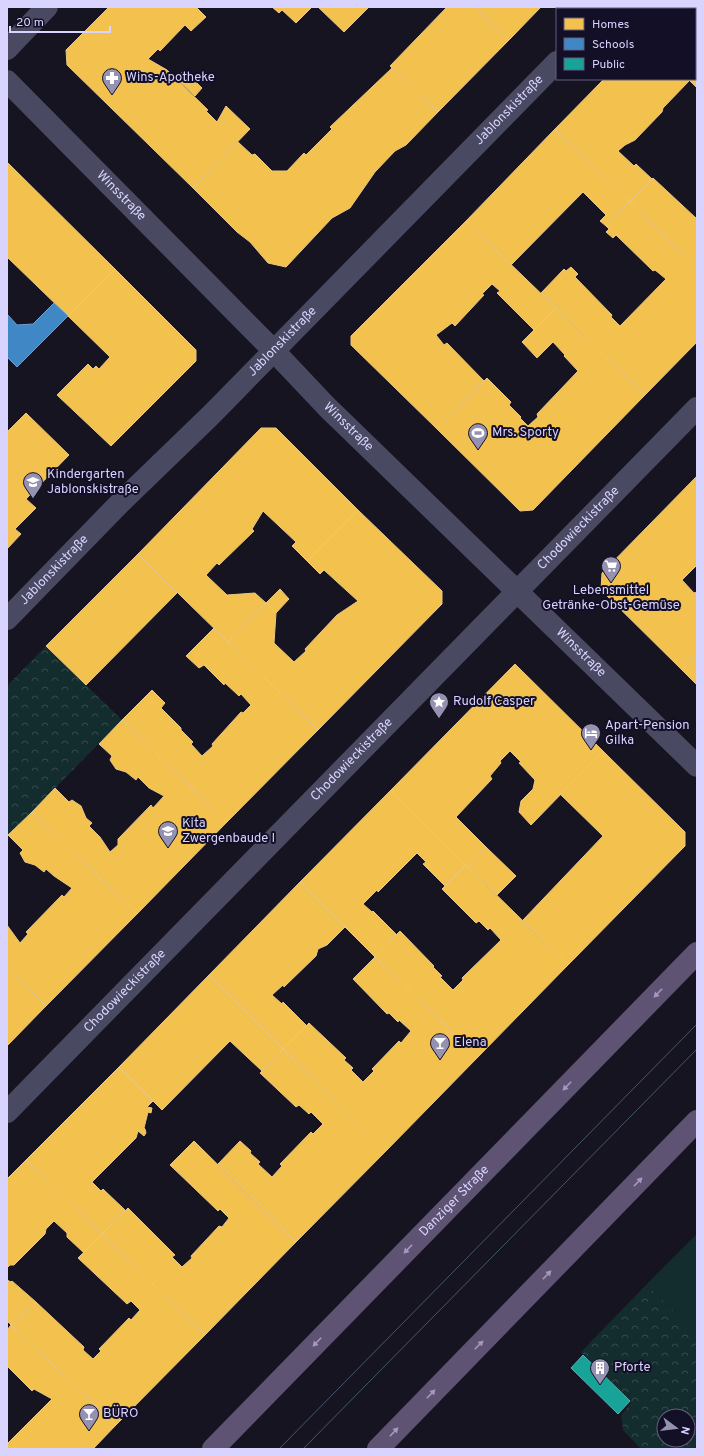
<svg xmlns="http://www.w3.org/2000/svg" width="704" height="1456" font-family="Overpass,sans-serif">
<defs>
<pattern id="park-crowns" width="20" height="18" patternUnits="userSpaceOnUse"><rect width="20" height="18" fill="#132c2d"/><path d="M2 6a3 3 0 1 1 6 0M12 15a3 3 0 1 1 6 0" fill="none" stroke="#354a4c"/></pattern>
</defs>
<rect width="100%" height="100%" fill="#161421"/>
<g fill="url(#park-crowns)" fill-rule="evenodd">
<path d="M46,646l76,74 -115,117v-151z"/>
<path d="M647,1284l50,50v115h-56l-18,-19 -2,-15 10,-12 -50,-51zM664,1416h24v24h-24z"/>
</g>
<path fill="#132c2d" d="M697,1234v100l-50,-50z"/>
<g fill="#f2c14e" stroke="#eac783">
<path d="M109,7h87l10,10 -15,14 -6,-6 -25,26 -2,-2 -10,10 19,11 41,40 -2,1 11,11 9,-16 24,23 -57,59 -126,-123 -1,-15z"/>
<path d="M272,7h40l-16,16 -14,-13 -3,3z"/>
<path d="M318,7h51l-25,25z"/>
<path d="M447,7h28l34,33 -71,72 -48,-46z"/>
<path d="M475,7h66l-32,33z"/>
<path d="M675,7h22v81l-9,-9h7v-70h-22z"/>
<path d="M392,68l46,44 -32,33 -11,6 -20,21 -25,36 -18,10 -46,49 -18,-4 -18,-21 -13,-10 -44,-44 45,-46 14,13 3,-1 17,17h15l17,-18 2,2 26,-26 -2,-2z"/>
<path d="M184,70l18,18 -7,8 -19,-18z"/>
<path d="M604,79h84l2,1 -27,28 -1,4 -27,28 -10,5 -7,6 16,15 2,-2 16,15 -23,23 -74,-73z"/>
<path d="M555,129l74,73 -23,24 -6,-5 6,-6 -23,-23 -72,73 -45,-44z"/>
<path d="M7,162l108,107 -47,47 -61,-59z"/>
<path d="M653,178l44,41v49l-68,-66z"/>
<path d="M629,202l68,66v74l-52,53 -104,-102 23,-24 2,2 5,-4 7,7 -3,3 37,38 -1,2 9,9 46,-47 -11,-9 -2,1 -37,-36 -3,3 -7,-6 3,-3 -3,-3z"/>
<path d="M466,221l90,87 -22,22 -37,-37 3,-2 -8,-7 -10,10 2,1 -29,31 -3,-3 -16,12 8,10 3,-2 37,38 -47,48 -86,-84v-9z"/>
<path d="M115,269l81,81v11l-85,85 -54,-51 31,-31 5,5 3,-3 3,3 11,-12 -42,-41z"/>
<path d="M556,308l89,87 -112,115 -13,1 -83,-82 50,-51 24,24 -2,3 12,12 -1,1 8,8 10,-9 -1,-3 41,-43 -14,-15 1,-1 -12,-13 -16,16 -15,-16z"/>
<path d="M26,413l43,42 -43,44 10,9 -21,21 6,5 -14,15v-117z"/>
<path d="M261,428h15l82,82 -51,51 -15,-15 4,-4 -33,-31 -11,18 2,2 -35,34 -2,-2 -11,12 21,20 28,-2 11,10 -38,39 -90,-88z"/>
<path d="M697,476v89l-15,15 12,13 3,-1v62l-15,16 -81,-80 1,-17z"/>
<path d="M358,510l84,81v13l-124,126 -90,-88 38,-39 10,10 -2,30 20,19 12,-11 -1,-2 32,-34 21,-14 -34,-31 -4,4 -13,-13z"/>
<path d="M138,554l39,39 -91,92 -40,-39z"/>
<path d="M280,589l9,10 -13,14 -10,-10z"/>
<path d="M214,628l104,102 -91,92 -105,-102 30,-30 13,13 -4,5 20,20v2l12,12 -2,2 11,12 11,-10 -1,-2 29,-32 2,1 8,-8 -10,-11 -2,2 -14,-13 -1,2 -20,-20 -5,3 -13,-12z"/>
<path d="M697,654v31l-15,-15z"/>
<path d="M515,664l88,87 -72,74 -12,-13 2,-11 12,-12 2,-9 -16,-17 2,-1 -11,-11 -10,10 1,2 -11,13 2,3 -36,38 30,30 -18,20 -77,-77z"/>
<path d="M122,720l105,102 -90,92 -105,-102 23,-24 14,14 3,-2 9,6 5,12 6,5 -3,3 11,11 10,15 8,-7v-6l33,-34 2,3 11,-12 -15,-8 -11,-11 -2,3 -10,-8 -10,-3 -6,-9 2,-4 -13,-12z"/>
<path d="M603,751l82,81v14l-117,119 -45,-45 80,-84 -43,-42z"/>
<path d="M391,790l75,75 -21,21 -22,-22 3,-2 -9,-9 -39,39 -1,-2 -14,14 9,8 1,-1 24,24 -22,22 -75,-75z"/>
<path d="M32,812l105,102 -91,92 -39,-38v-43l13,18 8,-9 -2,-2 36,-37 2,2 8,-9 -18,-12 -8,-7 -2,3 -9,-7 -10,-3 -5,-9 3,-3 -15,-15z"/>
<path d="M486,847l30,29 -19,19 -29,-28z"/>
<path d="M466,865l102,100 -90,92 -103,-100 25,-26 34,35 -1,1 9,9 -2,1 13,13 10,-10 -1,-2 39,-38 -11,-12 -2,2 -9,-9 -3,2 -34,-34z"/>
<path d="M300,882l45,45 -18,18 -9,4 -2,7 -32,31 -1,-2 -11,10 10,9 1,-2 24,24 -24,23 -74,-74z"/>
<path d="M375,957l103,100 -92,94 -103,-102 26,-26 37,35 -2,2 9,8 -2,2 12,12 11,-11 -2,-2 27,-28 2,2 10,-12 -12,-11 -1,2 -9,-9 -2,1 -34,-35z"/>
<path d="M7,968l39,38 -39,40z"/>
<path d="M209,975l74,74 -21,22 -32,-30 -68,69 -43,-43z"/>
<path d="M283,1049l103,102 -90,91 -78,-78 22,-23 11,10 -1,2 10,9 -2,2 14,13 10,-11 -2,-2 31,-32 2,2 10,-10 -12,-12 -2,2 -10,-9 -3,2 -36,-34z"/>
<path d="M119,1067l34,34 -6,6 5,1 -1,5 -3,-1 -4,16 1,1 1,4 -2,3 -6,-5 -2,7 -44,44 9,9 2,-2 22,21 -23,24 -76,-74z"/>
<path d="M194,1141l102,101 -91,93 -103,-101 26,-26 47,47 -3,2 10,10 10,-9 -1,-2 28,-30 3,1 7,-9 -9,-9 -2,2 -48,-46z"/>
<path d="M26,1160l76,74 -18,19 -17,-16v-4l-13,-12 -8,8 -1,5 -31,31h-4l-3,3v-89z"/>
<path d="M102,1234l103,101 -89,90 -105,-100 25,-23 48,45 -1,3 10,9 8,-8 -2,-2 30,-31 2,2 9,-10 -9,-9 -4,3 -49,-46z"/>
<path d="M7,1280l4,2 1,-1 24,21 -25,23 -4,-4z"/>
<path d="M11,1325l105,100 -23,24h-86v-5l45,-45 -18,-10 -2,2 -25,-25v-36z"/>
</g>
<path fill="#3f88c5" stroke="#6d9fd6" d="M54,303l14,13 -51,51 -10,-10v-43l10,11 16,-1z"/>
<path fill="#17a398" stroke="#51b2b7" d="M583,1355l47,46 -12,13 -47,-46z"/>
<g fill="none" stroke-linecap="round" stroke-linejoin="round">
<g stroke="#4a4962" stroke-width="22">
<path d="M608,9l2,-2"/>
<path d="M7,49l40,-42"/>
<path id="s1" d="M7,81l267,270 53,56 370,359"/>
<path id="s2" d="M7,619l112,-115 93,-90 345,-352"/>
<path id="s3" d="M7,1112l690,-704"/>
</g>
<g stroke="#5e5373" stroke-width="22">
<path id="s4" d="M213,1449l484,-496"/>
<path d="M378,1449l319,-328"/>
</g>
<g stroke="#43596b" stroke-width="1">
<path d="M279,1449l418,-425"/>
<path d="M303,1449l394,-400"/>
</g>
</g>
<defs><path id="oneway-solid" d="M-6-.8H1V-3.2L6.5 0L1 3.2V.8H-6Z"/></defs>
<g fill="#a29ac0">
<use href="#oneway-solid" transform="translate(658 993) rotate(134)"/>
<use href="#oneway-solid" transform="translate(567 1086) rotate(134)"/>
<use href="#oneway-solid" transform="translate(638 1182) rotate(-46)"/>
<use href="#oneway-solid" transform="translate(408 1249) rotate(134)"/>
<use href="#oneway-solid" transform="translate(547 1275) rotate(-46)"/>
<use href="#oneway-solid" transform="translate(317 1342) rotate(134)"/>
<use href="#oneway-solid" transform="translate(479 1345) rotate(-45)"/>
<use href="#oneway-solid" transform="translate(431 1394) rotate(-46)"/>
<use href="#oneway-solid" transform="translate(394 1432) rotate(-46)"/>
</g>
<defs>
<g id="pharmacy-pin" transform="scale(1)"><path d="M0 17L-7.5 6A9.5 9.5 0 1 1 7.5 6Z" fill="#9591b1" stroke="#130f26"/><path d="M-2-6h4v4h4v4h-4v4h-4v-4h-4v-4h4Z" fill="#fff"/></g>
<g id="stadium-pin" transform="scale(1)"><path d="M0 17L-7.5 6A9.5 9.5 0 1 1 7.5 6Z" fill="#9591b1" stroke="#130f26"/><path d="M0-5a6.5 5 0 1 0 0 10a6.5 5 0 1 0 0-10ZM-3.5-1.8h7v3.6h-7Z" fill="#fff"/></g>
<g id="school-pin" transform="scale(1)"><path d="M0 17L-7.5 6A9.5 9.5 0 1 1 7.5 6Z" fill="#9591b1" stroke="#130f26"/><path d="M0-5L7-2L0 1L-7-2ZM-4 1L0 2.5L4 1V4Q0 6-4 4Z" fill="#fff"/></g>
<g id="supermarket-pin" transform="scale(1)"><path d="M0 17L-7.5 6A9.5 9.5 0 1 1 7.5 6Z" fill="#9591b1" stroke="#130f26"/><path d="M-6-5.5h2.5l.6 2H6L4.5 2H-2.5L-4.4-4H-6ZM-1.5 3.2a1.3 1.3 0 1 0 .1 0ZM3 3.2a1.3 1.3 0 1 0 .1 0Z" fill="#fff"/></g>
<g id="sight-pin" transform="scale(1)"><path d="M0 17L-7.5 6A9.5 9.5 0 1 1 7.5 6Z" fill="#9591b1" stroke="#130f26"/><path d="M0-6L1.8-2.2L6-1.7L2.9 1.2L3.7 5.4L0 3.3L-3.7 5.4L-2.9 1.2L-6-1.7L-1.8-2.2Z" fill="#fff"/></g>
<g id="hotel-pin" transform="scale(1)"><path d="M0 17L-7.5 6A9.5 9.5 0 1 1 7.5 6Z" fill="#9591b1" stroke="#130f26"/><path d="M-6-4.5h1.5V1H6V5H4.5V3h-9V5H-6ZM-4 0a1.8 1.8 0 1 1 3.6 0ZM.5 0V-2.5h3Q6-2.5 6 0Z" fill="#fff"/></g>
<g id="bar-pin" transform="scale(1)"><path d="M0 17L-7.5 6A9.5 9.5 0 1 1 7.5 6Z" fill="#9591b1" stroke="#130f26"/><path d="M-6-5H6L.8 .8V4.5H3.5V6h-7V4.5H-.8V.8Z" fill="#fff"/></g>
<g id="building-pin" transform="scale(1)"><path d="M0 17L-7.5 6A9.5 9.5 0 1 1 7.5 6Z" fill="#9591b1" stroke="#130f26"/><path d="M-4-6H4V6H1V3H-1V6H-4ZM-2.5-4.3h1.7v1.8h-1.7ZM.8-4.3h1.7v1.8H.8ZM-2.5-1h1.7V.8h-1.7ZM.8-1h1.7V.8H.8Z" fill="#fff"/></g>
</defs>
<g fill-rule="evenodd">
<use href="#pharmacy-pin" x="112" y="78"/>
<use href="#stadium-pin" x="478" y="433"/>
<use href="#school-pin" x="33" y="482"/>
<use href="#supermarket-pin" x="611" y="566"/>
<use href="#sight-pin" x="439" y="702"/>
<use href="#hotel-pin" x="591" y="733"/>
<use href="#school-pin" x="168" y="831"/>
<use href="#bar-pin" x="440" y="1043"/>
<use href="#building-pin" x="600" y="1368"/>
<use href="#bar-pin" x="89" y="1414"/>
</g>
<g text-anchor="middle" dominant-baseline="central" stroke-width="4" stroke-linejoin="round" paint-order="stroke">
<g font-size="13" fill="#d9d4ff" stroke="#130f26" text-anchor="start">
<text x="126" y="78">Wins-Apotheke</text>
<text x="492" y="433">Mrs. Sporty</text>
<text x="47" y="475">Kindergarten<tspan x="47" dy="15">Jablonskistraße</tspan></text>
<text x="611" y="591" text-anchor="middle">Lebensmittel<tspan x="611" dy="15">Getränke-Obst-Gemüse</tspan></text>
<text x="453" y="702">Rudolf Casper</text>
<text x="605" y="726">Apart-Pension<tspan x="605" dy="15">Gilka</tspan></text>
<text x="182" y="824">Kita<tspan x="182" dy="15">Zwergenbaude I</tspan></text>
<text x="454" y="1043">Elena</text>
<text x="614" y="1368">Pforte</text>
<text x="103" y="1414">BÜRO</text>
</g>
<g font-size="13" fill="#d9d4ff" stroke="#130f26">
<text stroke="none"><textPath href="#s2" startOffset="715">Jablonskistraße</textPath></text>
<text stroke="none"><textPath href="#s1" startOffset="162">Winsstraße</textPath></text>
<text stroke="none"><textPath href="#s2" startOffset="391">Jablonskistraße</textPath></text>
<text stroke="none"><textPath href="#s1" startOffset="486">Winsstraße</textPath></text>
<text stroke="none"><textPath href="#s3" startOffset="817">Chodowieckistraße</textPath></text>
<text stroke="none"><textPath href="#s2" startOffset="68">Jablonskistraße</textPath></text>
<text stroke="none"><textPath href="#s1" startOffset="810">Winsstraße</textPath></text>
<text stroke="none"><textPath href="#s3" startOffset="493">Chodowieckistraße</textPath></text>
<text stroke="none"><textPath href="#s3" startOffset="169">Chodowieckistraße</textPath></text>
<text stroke="none"><textPath href="#s4" startOffset="346">Danziger Straße</textPath></text>
</g>
</g>
<rect width="704" height="1456" fill="none" stroke="#d9d4ff" stroke-width="16"/>
<rect x="556" y="8" width="140" height="72" fill="#130f26" stroke="#625e7d"/>
<rect x="564" y="18" width="20" height="12" fill="#f2c14e" stroke="#625e7d"/>
<text x="592" y="28" font-size="12" fill="#d9d4ff">Homes</text>
<rect x="564" y="38" width="20" height="12" fill="#3f88c5" stroke="#625e7d"/>
<text x="592" y="48" font-size="12" fill="#d9d4ff">Schools</text>
<rect x="564" y="58" width="20" height="12" fill="#17a398" stroke="#625e7d"/>
<text x="592" y="68" font-size="12" fill="#d9d4ff">Public</text>
<g transform="translate(676 1428) rotate(105)"><circle r="19" fill="#130f26" stroke="#625e7d"/>
<path d="M0-3L7 15L0 10L-7 15Z" fill="#9591b1"/>
<text y="-6" font-size="11" font-weight="bold" text-anchor="middle" fill="#d9d4ff">N</text>
</g>
<path d="M10 26v6h100v-6" fill="none" stroke="#d9d4ff" stroke-width="2"/>
<text x="16" y="26" font-size="12" fill="#d9d4ff" stroke="#130f26" stroke-width="3" paint-order="stroke">20 m</text>
</svg>
